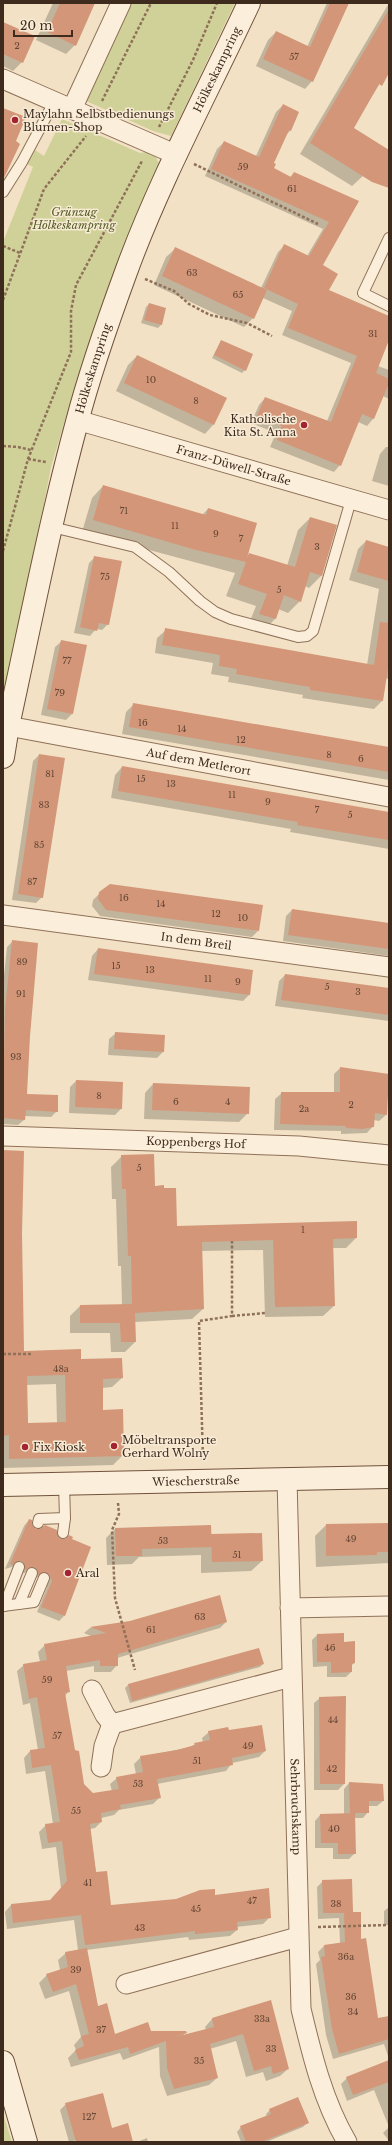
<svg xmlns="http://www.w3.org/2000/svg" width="392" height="2145" font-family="'Libre Baskerville',serif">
<rect width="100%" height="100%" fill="#f2e1c5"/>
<g fill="#d0d198">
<path d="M129,3h106l-64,133 -18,-5 -67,-30z"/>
<path d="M62,119l78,34 11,-2 4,4 4,9 -36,84 -41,115 -31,104 -7,37 -41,191v-453l30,-75 -6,-3 8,-14 9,6z"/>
<path d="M3,2114l9,28h-9z"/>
</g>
<g fill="#0003" fill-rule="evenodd">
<path d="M53,3h41l-19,42 -9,9 -30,-14z"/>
<path d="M327,3h21l-36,78 -7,8 -49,-23 12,-26 8,-8 31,15z"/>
<path d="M389,3v66l-37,59 11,48 -11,10 -52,-32z"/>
<path d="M3,23l19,39 -9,9 -10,-5z"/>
<path d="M283,105l15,7 -8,19 -4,4 -14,29v5l17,9 5,-5 64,29 -36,63 5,26 62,26v20l-11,29 11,4v29l-6,-3 -10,23 -6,7 -9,-4 -18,43 -6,7 -64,-25 6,-14 -25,-10 8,-18 6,-7 62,23 24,-58 -69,-28 10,-24 -29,-13 -10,20 -9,9 -90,-42 12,-28 9,-8 86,39 17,-36 7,-7 22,11 16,-27 -118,-53 12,-27 7,-7 32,14 20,-44z"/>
<path d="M149,304l16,5 -4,16 -3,3 -17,-5 5,-16z"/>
<path d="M221,341l24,29 -3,3 -30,-15z"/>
<path d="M137,356l89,42 -13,27 -8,9 -89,-43 12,-26z"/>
<path d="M386,447h3v39l-17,-5 8,-27z"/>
<path d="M103,486l99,29 6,-6 38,48 3,-2 38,11 11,-36 12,-12 26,7 -15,51 -12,12 -4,-2 -5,15 -12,12 -10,-4 -3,10 -12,12 -15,-5 8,-20 -30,-10 9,-23 -153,-41 10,-34z"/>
<path d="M366,541l23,7v131l-4,-1 -3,23 -8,8 -72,-11 1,-3 -75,-13 1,-5 -18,-3 2,-11 -58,-10 2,-15 9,-8 201,35 12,-76 -30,-9 9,-31z"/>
<path d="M95,557l13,67 -6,6 -6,-1 -6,7 -16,-3 15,-70z"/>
<path d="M62,641l10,73 -6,6 -25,-5 14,-68z"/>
<path d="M134,704l255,44v32l-267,-46 4,-22z"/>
<path d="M39,755l3,142 -6,6 -24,-3 21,-139z"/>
<path d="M122,767l267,46v36l-99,-17 1,-3 -180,-31 4,-23z"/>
<path d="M100,893l158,38 -6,6 -152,-21 -8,-10 1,-6z"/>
<path d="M292,910l97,14v32l-106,-15 3,-25z"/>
<path d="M13,941l16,95 -3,59 31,16 -6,6 -27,-1v4l-6,5 -15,-1v-139l4,-38z"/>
<path d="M98,949l154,22 -3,24 -6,6 -155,-21 4,-24z"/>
<path d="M285,975l104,14v32l-114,-15 4,-25z"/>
<path d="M116,1033l48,3 -1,16 -6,6 -49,-3 1,-16z"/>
<path d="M340,1068l49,7 -3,40 -7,6 -5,-1 -1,6 -6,7 -26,1v-3l-67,-1 1,-31 7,-6h52v-19z"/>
<path d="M76,1081l45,28 -6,6 -46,-2 1,-26z"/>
<path d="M153,1084l95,29 -9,9 -95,-3 1,-26z"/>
<path d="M3,1151l20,201 57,8 42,18 -10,9 -10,1v23l21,44 -10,10 -110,3zM56,1384l1,39 -29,1 -2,-39z"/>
<path d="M122,1156l32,31 22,40 180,11 -10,10h-14l2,58 -11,10 -58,1 -2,-67 -62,1 2,58 -11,10 -57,3v20l-10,10h-14l-1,-19h-40v-17l10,-10 42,-1 -1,-39h-3l-2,-67h-4l-1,-32z"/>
<path d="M29,1520l7,10 23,9 11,1 20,7 -26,69 -5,5 -22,-9 10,-25 -3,-8 -7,-2 -4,2 -5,-7 -8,2 -5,-8 -10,3 19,-43z"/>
<path d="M389,1524v39l-73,4 -1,-31 11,-11z"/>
<path d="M115,1529l95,8 52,24 -11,10 -50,2v-18l-62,2 -7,7 -25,1 -1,-27z"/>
<path d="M131,1622h95l-6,6 -103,30v7l-6,7h-17v-6l-28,5 3,20 -4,5 9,55 9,34 10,9 19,-3 -2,-7 7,-6 19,-4 -2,-10 7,-7 50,-10 4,-3 8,-2 -1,-4 7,-6h19l37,19 -6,6 -27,6 -6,8 -69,13 3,13 -7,7 -34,6 -5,5 -13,3v4l-6,6 -5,1 6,44 14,33 104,-10 56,21 -7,7 -27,3 1,3 -7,6 -41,4 -1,-3 -102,13 12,57 17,28 35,-3 35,1 -3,4 24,-7 -1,-3 7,-8 58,-18 18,68 -8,7 -14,5 -3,-9 -17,5 -10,-36 -26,8 7,29 -8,7 -42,11 -7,-20 -1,-29 -36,13 -3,-7 -49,14 -3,-9 8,-8 -2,-5 7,-8 -12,-46 -24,8 -6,-16 8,-8 13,-5 -2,-10 8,-7 12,-3 -4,-30 -67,9 -2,-17 6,-7 39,-4 11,-12 -5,-42 -14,2 -3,-17 7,-7 7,-1 -8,-53 -19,3 -2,-16 6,-7 8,-1 -8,-47 -7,2 -6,-34 7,-6 16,-3 -2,-10 7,-7 48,-8 -9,-4 6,-5z"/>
<path d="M343,1634v9l11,20 -3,3v6l-5,5h-19v-11l-14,1 -1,-27 5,-5z"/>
<path d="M263,1664l-3,3 -130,36 -5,-15 3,-3z"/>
<path d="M320,1698l24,86 -6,6h-24v-87z"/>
<path d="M349,1783l34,18 -6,5h-9v6l-5,6h-9l1,35 -6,6h-16v-11h-18v-27l5,-6h24v-26z"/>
<path d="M323,1881l29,32 8,27 17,79 12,-2v42l-5,-15 -51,15 -7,-24 -10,-71 4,-4 -2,-8 6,-6 16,-3 -1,-25 -21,1 -1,-32z"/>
<path d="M389,1907v18h-5v-14z"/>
<path d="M389,2061v80l-6,-8 6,-6 -15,-37 -27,11 -6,-17 6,-6z"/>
<path d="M66,2104l46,25 20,13h-24l-3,-9 -36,9 -9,-32z"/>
<path d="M270,2110l37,13 -4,4 -37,15h-25l-4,-10 4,-5 26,-10 -1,-3z"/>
<path d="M147,2138l1,4h-11z"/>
</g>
<g fill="#d39678" fill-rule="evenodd">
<path d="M60,3h35l-19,43 -29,-14z"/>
<path d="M330,3h19l-36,79 -50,-23 13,-28 34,16z"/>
<path d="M389,9v64l-7,13 -3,-2 -25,44 35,22v38l-17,-6 -62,-39z"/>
<path d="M3,22l32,14 -12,27 -20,-9z"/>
<path d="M283,104l16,8 -8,19 -2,-1 -15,33 2,1 -2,4 17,9 3,-5 65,29 -36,64 15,9 -9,16 60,26v24l-13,33 13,6v4l-15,36 -12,-5 -21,52 -64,-26 5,-14 -25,-10 8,-19 66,25 26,-66 -69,-28 10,-24 -34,-16 20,-44 25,12 20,-34 -118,-53 13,-28 35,16z"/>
<path d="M3,108l23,9 -10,24 4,3 -17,36z"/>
<path d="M175,247l92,43 -13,29 -92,-43z"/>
<path d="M149,303l17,5 -4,17 -18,-5z"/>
<path d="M221,340l32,14 -7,17 -32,-16z"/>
<path d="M137,355l90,43 -13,27 -90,-42z"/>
<path d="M103,485l103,30 2,-7 49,15 -10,35 2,-5 46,14 15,-50 27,8 -15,51 -12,-4 -9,30 -17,-7 -8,24 -17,-5 8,-20 -29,-10 8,-22 -50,-12 -103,-30z"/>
<path d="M366,540l23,7v34l-32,-9z"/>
<path d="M94,556l28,5 -13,64 -10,-2 -2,8 -17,-4z"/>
<path d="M380,622l9,1v39l-6,39 -73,-11v-3l-74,-13 1,-5 -18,-3 1,-11 -58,-10 3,-17 209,37z"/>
<path d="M61,640l26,5 -14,69 -26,-5z"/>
<path d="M133,703l256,44v25l-260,-45z"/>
<path d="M39,754l26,4 -22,140 -25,-4z"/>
<path d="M122,766l267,46v28l-92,-15 1,-3 -180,-31z"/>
<path d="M110,884l153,21 -4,26 -153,-21 -8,-11 1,-7z"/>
<path d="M292,909l97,14v26l-101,-14z"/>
<path d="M12,940l26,3 -8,93 -3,58 31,1v17l-32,-2 -1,10 -22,-2 2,-108z"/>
<path d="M98,948l155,22 -3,25 -156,-21z"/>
<path d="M285,974l104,14v27l-108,-15z"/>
<path d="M115,1032l50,3 -1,17 -50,-3z"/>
<path d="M340,1067l49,7 -2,41 -12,-2 -1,14 -12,2 -16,-1v-2l-66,-2 1,-32h59z"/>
<path d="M76,1080l47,2 -1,27 -47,-2z"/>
<path d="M153,1083l97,4 -1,27 -97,-4z"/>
<path d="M3,1150l21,1 -2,82 2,118 57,-2v10l41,-1 1,20 -20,1v31l20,-1 1,47 -115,3v-24l-6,1zM65,1375l1,47 -38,1 -1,-47z"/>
<path d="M154,1154l1,32 9,-1v3h12l1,38 180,-5v17l-24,1 2,67 -60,1 -2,-67 -71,2 2,67 -69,4 1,29h-15l-1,-19h-40v-18l52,-1 -1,-48h-3l-2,-67h-4l-1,-34z"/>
<path d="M29,1519l3,1v5l4,4h4l5,-4 12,5 2,8 6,1 4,-4 4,2 -1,2 19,8 -26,69 -24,-9 11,-26 -3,-7 -5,-2 -6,3 -1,-6 -3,-2 -9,3 -1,-7 -3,-2 -6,1 -2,3 -3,-1z"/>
<path d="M389,1523v29h-12v3l-51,1v-32z"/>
<path d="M211,1525l1,22 -70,2v7h-26l-1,-28z"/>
<path d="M262,1533l1,28 -51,1 -1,-28z"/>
<path d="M220,1595l7,27 -109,32v12h-18v-6l-34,6 4,26 -5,1 10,57 4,1 5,33 9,9 26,-4 -3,-12 27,-5 -3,-16 37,-6 18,-5 -1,-2 16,-3 -2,-9 20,-4 1,3 33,-5 4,26 -34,7 1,7 -76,14 4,19 -41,7 1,4 -20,4 1,9 -12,2 6,48 11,-1 4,34 65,-6 24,-9 15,-1v6l54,-7 2,30 -34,4 1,8 -43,4v-3l-110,14 -4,-30 -68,8 -2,-19 39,-4 17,-19 -5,-40 -14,2 -3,-19 15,-2 -9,-57 -19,3 -2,-18 15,-2 -8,-51 -8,2 -6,-35 24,-4 -3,-16 62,-11 -16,-6 40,-6z"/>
<path d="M344,1633v9l11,-1v22l-3,1v8l-21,1v-11h-14v-28z"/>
<path d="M259,1648l5,16 -132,37 -4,-17z"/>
<path d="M346,1696l-1,88h-25l-1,-87z"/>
<path d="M349,1782l34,2 1,17h-15v12h-19z"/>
<path d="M355,1813l1,41h-18v-11h-17l-1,-29z"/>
<path d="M352,1879l1,33h8v27l5,-1 12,80 11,-2v23l-50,15 -7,-25 -11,-72 4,-1 -1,-11 21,-3 -1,-29h-21l-1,-33z"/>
<path d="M87,1948l11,58 9,-3 8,31 33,-12 3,9h35l1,2 -12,4 39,-10 -2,-9 59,-18 18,69 -16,5 -2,-8 -17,5 -11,-37 -33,10 8,34 -44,11 -7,-21 -1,-27 -36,13 -2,-7 -49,13 -4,-10 9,-4 -3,-10 8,-2 -13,-50 -23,8 -7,-18 22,-7 -3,-15z"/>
<path d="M389,2060v22l-36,13 -7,-18z"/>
<path d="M103,2093l9,35 16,-5 5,19h-57l-11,-39z"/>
<path d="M298,2097l11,26 -48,19h-15l-6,-16 31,-12 -2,-5z"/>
</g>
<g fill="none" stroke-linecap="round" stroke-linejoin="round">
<g stroke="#8f7159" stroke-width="12">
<g id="lane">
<path d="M3,192l19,-30 32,-60"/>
<path d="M389,238l-26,55 26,13"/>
<path d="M52,527l83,20 34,25 31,29 15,11 16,7 67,18 9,-1 6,-5 38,-131"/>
<path d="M38,1523l1,-4 26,-1 -1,-34"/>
<path d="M63,1533l2,-15"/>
<path d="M19,1604l13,-31"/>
<path d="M3,1606l31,-4 10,-24"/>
<path d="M4,1606l15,-39"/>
</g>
</g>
<g stroke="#8f7159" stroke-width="21">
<g id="street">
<path d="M3,79l174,76"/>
<path d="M72,109l49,-106"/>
<path id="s1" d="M77,420l312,90"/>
<path id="s2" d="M8,726l381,71"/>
<path id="s3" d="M3,915l386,52"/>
<path id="s4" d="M3,1136l296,10 90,9"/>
<path id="s5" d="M287,1479l14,530c11,46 22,92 46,133"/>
<path d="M290,1608l99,-2"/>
<path d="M92,1690l13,25 7,9 179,-47"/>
<path d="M101,1767l3,-21 8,-22"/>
<path d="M126,1984l172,-47"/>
</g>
</g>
<g stroke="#71523c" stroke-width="24">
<g id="secondary">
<path id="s6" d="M3,757l5,-31c22,-101 42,-204 69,-304 13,-50 31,-101 49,-150 33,-91 82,-181 123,-269"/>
<path id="s7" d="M3,1485l386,-8"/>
<path d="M3,2062l23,80"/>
</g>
</g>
<g stroke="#8f7159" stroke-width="2.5" stroke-dasharray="3 2" stroke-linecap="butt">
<path d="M102,101l49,-98"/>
<path d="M159,127l34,-67 24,-57"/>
<path d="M194,164l124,60"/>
<path d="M3,246l17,7"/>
<path d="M145,279l29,12 15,13 21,11 37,8 25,13"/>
<path d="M3,300l41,-111 42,-53"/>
<path d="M3,446l15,1 13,3"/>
<path d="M28,459l18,3"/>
<path d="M3,551l25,-92 43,-107v-41l5,-26 66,-124"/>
<path d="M232,1316l33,-3"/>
<path d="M3,1354h30"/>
<path d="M203,1460l-4,-139 33,-5v-75"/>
<path d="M118,1503l1,11 -7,16 3,68 20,72"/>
<path d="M318,1927l71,-2"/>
</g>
<use href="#lane" stroke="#fbeeda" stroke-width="10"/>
<use href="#street" stroke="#fbeeda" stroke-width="19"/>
<use href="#secondary" stroke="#fbeeda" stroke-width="22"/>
</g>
<g fill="#a32430" stroke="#f8ebd6" stroke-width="1.5">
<circle cx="15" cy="120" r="4"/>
<circle cx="304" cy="425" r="4"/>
<circle cx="114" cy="1446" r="4"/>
<circle cx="25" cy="1447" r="4"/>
<circle cx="68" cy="1573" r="4"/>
</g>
<g text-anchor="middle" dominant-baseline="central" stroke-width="3" stroke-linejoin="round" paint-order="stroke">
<g font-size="9" fill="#634634">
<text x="17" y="45">2</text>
<text x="294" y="56">57</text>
<text x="243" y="166">59</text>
<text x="292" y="188">61</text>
<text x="192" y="272">63</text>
<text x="238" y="294">65</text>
<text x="373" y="333">31</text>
<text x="151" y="379">10</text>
<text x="196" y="400">8</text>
<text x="124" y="510">71</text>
<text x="175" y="525">11</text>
<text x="216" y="533">9</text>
<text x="241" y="538">7</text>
<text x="317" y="546">3</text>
<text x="105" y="576">75</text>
<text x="279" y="589">5</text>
<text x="67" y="660">77</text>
<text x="60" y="692">79</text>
<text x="143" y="722">16</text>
<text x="182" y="728">14</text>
<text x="241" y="739">12</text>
<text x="329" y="754">8</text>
<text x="361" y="758">6</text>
<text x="50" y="773">81</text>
<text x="141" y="778">15</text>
<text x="171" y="783">13</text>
<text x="232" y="794">11</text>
<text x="268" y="801">9</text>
<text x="44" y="804">83</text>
<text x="317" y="809">7</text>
<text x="350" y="814">5</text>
<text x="39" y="844">85</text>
<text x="32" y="881">87</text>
<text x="124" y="897">16</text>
<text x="161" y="903">14</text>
<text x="216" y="913">12</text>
<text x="243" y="917">10</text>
<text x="22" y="961">89</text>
<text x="116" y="965">15</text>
<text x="150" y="969">13</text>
<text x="208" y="978">11</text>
<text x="238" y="981">9</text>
<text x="327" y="986">5</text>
<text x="358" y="991">3</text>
<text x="21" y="993">91</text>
<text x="16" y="1056">93</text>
<text x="99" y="1095">8</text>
<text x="176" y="1101">6</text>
<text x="228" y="1101">4</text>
<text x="351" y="1104">2</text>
<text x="304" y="1108">2a</text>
<text x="139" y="1167">5</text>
<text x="303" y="1229">1</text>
<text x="61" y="1368">48a</text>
<text x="351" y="1538">49</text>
<text x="163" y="1540">53</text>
<text x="237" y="1554">51</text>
<text x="200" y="1616">63</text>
<text x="151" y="1629">61</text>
<text x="330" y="1647">46</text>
<text x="47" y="1679">59</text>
<text x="333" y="1719">44</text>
<text x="57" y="1735">57</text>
<text x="248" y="1745">49</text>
<text x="197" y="1760">51</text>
<text x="332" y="1768">42</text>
<text x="138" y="1783">53</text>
<text x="76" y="1810">55</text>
<text x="334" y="1828">40</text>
<text x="88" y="1882">41</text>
<text x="252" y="1900">47</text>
<text x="336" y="1903">38</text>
<text x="196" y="1908">45</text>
<text x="140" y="1927">43</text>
<text x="346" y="1956">36a</text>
<text x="76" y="1969">39</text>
<text x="351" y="1996">36</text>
<text x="353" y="2011">34</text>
<text x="262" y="2018">33a</text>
<text x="101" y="2029">37</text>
<text x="271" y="2048">33</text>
<text x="199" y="2060">35</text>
<text x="89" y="2116">127</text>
</g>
<g font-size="11" fill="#3e2b1e" stroke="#f8ebd6">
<text stroke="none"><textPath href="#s6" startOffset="723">Hölkeskampring</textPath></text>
<text stroke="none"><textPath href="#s6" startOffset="399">Hölkeskampring</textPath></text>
<text stroke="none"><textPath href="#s1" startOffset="163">Franz-Düwell-Straße</textPath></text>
<text stroke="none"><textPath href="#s2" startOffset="194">Auf dem Metlerort</textPath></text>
<text stroke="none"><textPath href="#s3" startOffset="195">In dem Breil</textPath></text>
<text stroke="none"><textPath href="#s4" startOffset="193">Koppenbergs Hof</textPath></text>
<text stroke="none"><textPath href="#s7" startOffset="193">Wiescherstraße</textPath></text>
<text stroke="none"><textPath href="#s5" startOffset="328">Sehrbruchskamp</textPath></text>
</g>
<g font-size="11" fill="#3e2b1e" stroke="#f8ebd6" text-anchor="start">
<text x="23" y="114">Maylahn Selbstbedienungs<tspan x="23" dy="13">Blumen-Shop</tspan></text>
<text x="296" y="419" text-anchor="end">Katholische<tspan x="296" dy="13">Kita St. Anna</tspan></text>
<text x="122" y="1440">Möbeltransporte<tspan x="122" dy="13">Gerhard Wolny</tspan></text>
<text x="33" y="1447">Fix Kiosk</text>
<text x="76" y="1573">Aral</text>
</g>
<g font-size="11" font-style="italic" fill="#535c23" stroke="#f8ebd6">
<text x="74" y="212">Grünzug<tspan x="74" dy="13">Hölkeskampring</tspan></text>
</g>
</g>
<rect width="392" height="2145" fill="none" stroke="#3e2b1e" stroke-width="8"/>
<path d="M14 30v6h58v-6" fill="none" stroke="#3e2b1e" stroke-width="2"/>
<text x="20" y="30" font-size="12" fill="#3e2b1e" stroke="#f8ebd6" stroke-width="3" paint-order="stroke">20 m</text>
</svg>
